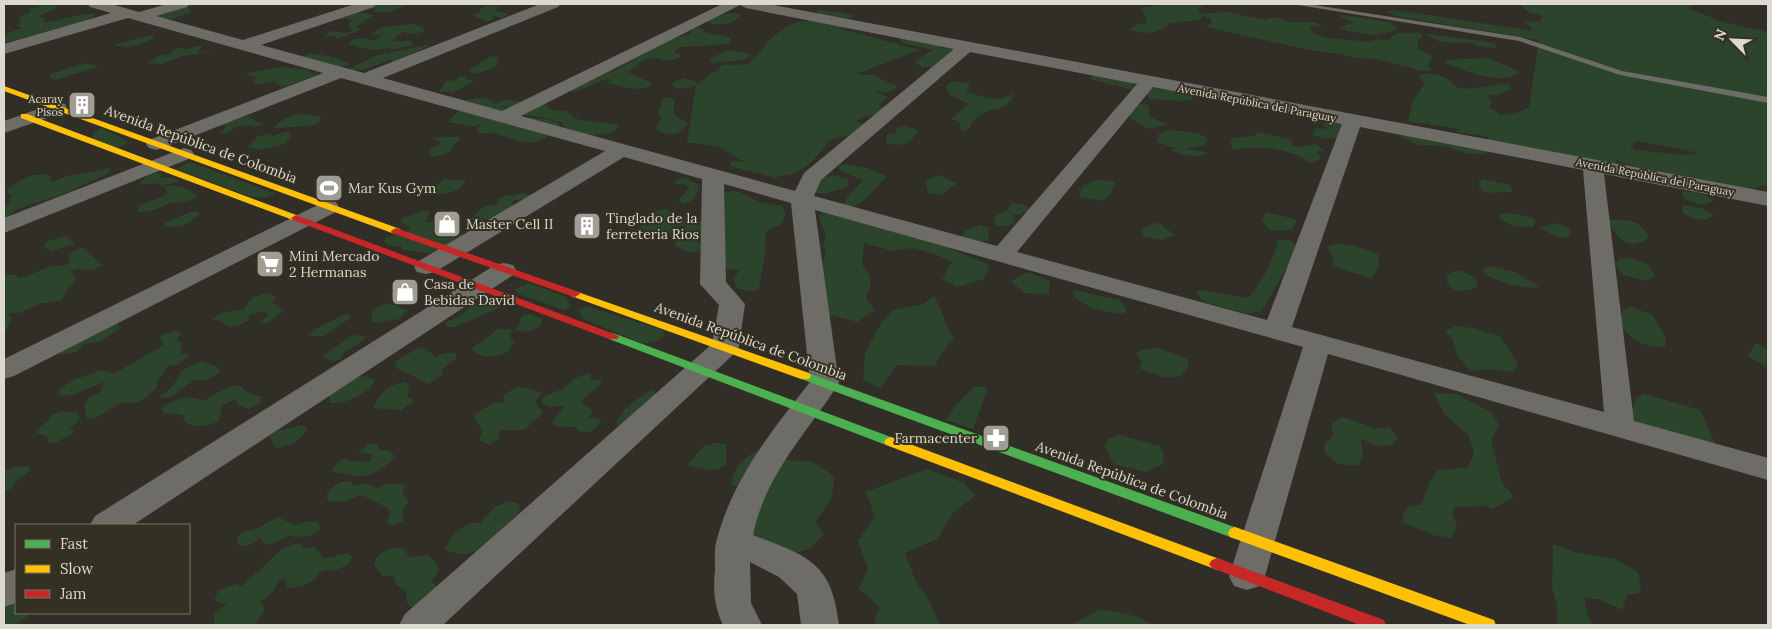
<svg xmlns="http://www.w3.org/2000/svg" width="1772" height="629" viewBox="0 0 1772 629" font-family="Lora,serif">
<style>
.green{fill:#2d442c;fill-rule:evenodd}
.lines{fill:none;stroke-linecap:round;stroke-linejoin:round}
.lane{fill:#6d6c66;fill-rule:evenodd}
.street{fill:#6d6c66;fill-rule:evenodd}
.fast{fill:#4caf50;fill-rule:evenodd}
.slow{fill:#ffc107;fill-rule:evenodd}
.jam{fill:#c62828;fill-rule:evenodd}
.labels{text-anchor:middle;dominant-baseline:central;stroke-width:4;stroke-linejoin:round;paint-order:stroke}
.far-poi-label{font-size:11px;fill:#dbd9d0;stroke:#343122;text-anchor:end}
.far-street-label{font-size:11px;fill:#dbd9d0;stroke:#343122}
.street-label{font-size:14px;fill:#dbd9d0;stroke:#343122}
.poi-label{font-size:14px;fill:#dbd9d0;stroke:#343122;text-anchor:start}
</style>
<rect width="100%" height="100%" fill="#302e26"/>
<path class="green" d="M50,4L58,8L38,16L46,19L44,23L84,14H97L85,21L4,43V34L23,28L16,26L21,23L17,18L32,11L29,9Z
M174,4H199L187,7L192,12L169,20L142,13Z
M374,4H411C396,6 395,16 374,11L376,9L368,8Z
M1165,4H1204L1198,10L1201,14L1227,12L1265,20L1274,17L1292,22H1314L1325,27L1310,26L1312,33L1326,38L1372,42L1377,39L1387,41L1397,33H1420L1423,36L1418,40V49L1433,56L1428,65L1431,71H1421L1378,59L1355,58L1335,53L1314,51L1206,27L1211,23V18L1202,16L1201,20L1169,23C1159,35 1143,34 1129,30L1137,24L1147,23L1142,8Z
M1523,4H1696L1688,8L1723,22L1768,32V186L1762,185L1751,191L1647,171L1616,160L1614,167L1490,143L1486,136L1456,132L1460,129L1408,121L1413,101L1425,83L1418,76C1425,72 1442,75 1448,79C1453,83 1454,87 1461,88C1474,90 1493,84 1508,84L1511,89L1498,95H1488L1491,102L1489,107L1501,115L1516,113L1529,107L1539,40L1395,16L1388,11H1402L1533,31L1525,22L1541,21L1542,15L1530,13L1521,5ZM1637,141L1699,153H1700L1682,155L1630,149Z
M488,5L500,7L495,10L507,14L508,16L502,18L490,15L495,19L487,22L472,15L481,12L479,10Z
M818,10L840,12L855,16L846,19L862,30L837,28L920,50L856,74C867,75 877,73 886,83L895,85L898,88L888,92H874L889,97L878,105L889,109C881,113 861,117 856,121L863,124C853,140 836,135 824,143L827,144C819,154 809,167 797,172C789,176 781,174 774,179C760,171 747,173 731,166L730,163L734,161L744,162L720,147L687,142L696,86L679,89L673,87L672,83L684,78L695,81L697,85L723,65L752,64L749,63C769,42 784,18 815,21V14Z
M356,12L375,15L356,26L361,30L336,39V36H323L333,31L349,33L352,31L350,28L353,27L349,26L348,24L352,21L346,18L334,20Z
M732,13L742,15C734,23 716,29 707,21L716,16Z
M1341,15L1390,22L1398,30L1374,35L1347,31L1340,27L1354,22L1340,17Z
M415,24L423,28L424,32L412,34L403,32L391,41H412V45L392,50L389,48C373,52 362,48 348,44C356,35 365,39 374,41L383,35H371L372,33L384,27Z
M697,27L704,29L705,32L731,38L729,44L680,47L674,52L682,56C673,62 665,62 654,57L641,62L628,72L651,83L652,86C639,91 620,88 608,82L612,79C599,78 585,91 571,92V90L623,66L671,39L690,34L692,29Z
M1425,34L1495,43L1497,48L1477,46L1470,42L1465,43L1440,42Z
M151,35L155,38C142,43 128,50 114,45Z
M908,35L942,44L938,48L958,46L932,67H922L914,62L933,50L902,43L900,40Z
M426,45L429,46L393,62L392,60C376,63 366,73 348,69L375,56Z
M197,46H202V48L197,51L199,52L220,50L182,56L163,64L147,63L154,60L157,56L170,54L177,48L188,49Z
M731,50L752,54L744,60L712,63L710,58Z
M309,53L334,57L349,63V65L337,68L301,59Z
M492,56L499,58L497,60L499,62L495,65L500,66L475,74L467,71Z
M1486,58C1499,61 1508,67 1520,72C1499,87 1469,71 1447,64L1444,60Z
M86,63L99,66L56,80L49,78L51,74Z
M278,67C289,67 297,69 308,70V72L319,73C313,76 287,87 281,87L274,81L258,84L252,83L258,77L243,74Z
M1095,74L1135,83L1134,90L1090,79Z
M460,76H467L466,79L475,81L452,93L438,91L444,86V82L456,80Z
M952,81L970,84L966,92C988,98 994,103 1015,93C1004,120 983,99 968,130L963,131L960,128V122L951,119L969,104L950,95L946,86Z
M1155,87L1184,92L1195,99L1183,101L1150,99L1147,94L1149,90Z
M667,97L674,98V115L688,123C681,137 666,137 655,128L661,120L658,113L662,103L661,100Z
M487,98L496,104C503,98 512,100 521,102L510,108L500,106L508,111L490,120C511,117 541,115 560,124C538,152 522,143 495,133C489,131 483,135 476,132L480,124L473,127L448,122L468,99Z
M1137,104L1149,105L1150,117L1168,124L1149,129L1131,119L1129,109Z
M547,105L551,110L567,111L574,118L581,120L618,125L617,129C599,139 580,136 563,126V123L542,117L523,115L535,106Z
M297,114L320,116L321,119L316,124L308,126L273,128L285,118Z
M247,116L255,120V122L264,123C257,130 249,124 240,126C231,128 228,135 217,134L226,128L225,125L221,124L236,118Z
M1330,119L1346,123L1345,137L1328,139L1314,136L1312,134L1315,128L1328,129L1323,124Z
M905,126L919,130C910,143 903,148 886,143L887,135L896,133V128Z
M101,128L126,140L127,143L114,149L92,138L94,132Z
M1169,130L1197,133L1208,138L1205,145L1185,149L1207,152V154C1195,157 1180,156 1170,149H1177L1157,142L1159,133Z
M1397,131L1489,149L1486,154H1467L1446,146L1419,145L1396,134Z
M285,132L292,133L288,136L291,138L282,145L257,150L248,147L258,136L272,133L270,137Z
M1259,132L1292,140L1291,145L1299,147L1316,144L1324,150L1317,152L1322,158L1311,164C1289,147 1260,145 1233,150L1230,141L1233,138L1253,136Z
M457,136L462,138L452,147L451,152L433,157L428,153L430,149L441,144L440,142L432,139C441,135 448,139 457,136Z
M190,162L276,194L265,198L252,197L176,169Z
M848,164L867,168L887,176L868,197L851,209L843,207L848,195L863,181L839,169L838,165Z
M112,168L105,175L66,193L17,209L4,220V207L12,202L9,201L12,195L7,193L8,189C19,180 37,170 51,176L50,179L52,182L67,176Z
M157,173L161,174L160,178H173L179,181L163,186L157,183L141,185L140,182L147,176Z
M833,175L848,179V186L825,194L811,193L816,179Z
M939,175L957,183L941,195L928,193L925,181Z
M682,177L696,183L700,187L693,200L685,204L678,201L689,188L688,185L674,184Z
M444,179L466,181C461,192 437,198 426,192Z
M1098,179L1115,182L1111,193L1104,201L1079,197L1082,187Z
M1484,179L1511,185L1512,192L1485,193L1479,186V181Z
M171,185L186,188L198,196C189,203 179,201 168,204C157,208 150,213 138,212V206L166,195L167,189L165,187Z
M732,191L739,192L762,203L782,206L786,215L780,225L765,232C767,254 762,267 759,289L751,292L736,288L734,277L740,270L728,269L723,272L719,194Z
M1682,191L1700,193L1714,200C1703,208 1694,203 1683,198Z
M521,193L530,195L524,199L512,201L514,207C499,215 489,222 471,219L483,207L498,204L497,200L506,195L514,196Z
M1012,203L1024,205L1030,210L1018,215L1007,213L1014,216L1015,222L1008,226H997L994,221L995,216L1007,210Z
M1682,205L1701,208L1714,215L1707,220L1695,219L1683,213Z
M664,209L671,211L668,219L681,215L702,221L701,236L696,241L706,247C696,255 685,253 675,245L676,234L687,227C676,222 672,233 663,237L637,232L643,222L651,219L649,213Z
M424,211L430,212L425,222L439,223L442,238L461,233L464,236L429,253L403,250L401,246H389L384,242L385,238L411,229L401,222L402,218Z
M825,211L945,245C959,254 974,257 989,265L984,279L957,287L942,279L952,262L934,254L913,248L892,251L864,243L862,264L869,275L871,285L866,298L875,310L857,322L826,314L822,264L826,252L823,244C830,232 820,227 819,215Z
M190,212H201C192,223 176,232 163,224Z
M1267,212L1297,220L1293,228L1282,231L1269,230L1262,219Z
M1513,213L1535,219L1534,226C1520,228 1510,227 1499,217L1500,214Z
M1608,220C1628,220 1639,218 1649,238C1628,252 1617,238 1608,220Z
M1158,222L1175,235L1162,240L1143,236L1142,228Z
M1557,223L1569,228L1571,232L1568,238L1555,236L1540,228Z
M980,225L989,228L988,241L974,242L961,240L964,231Z
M66,236L75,244L52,251L45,248L43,245L48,241Z
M1278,240H1291L1299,250C1283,269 1275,292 1261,311L1247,314L1202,301L1196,292L1200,290L1248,298C1262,282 1273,261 1278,240Z
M1336,244L1352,245L1378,254L1379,265L1372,279L1334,266L1332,254L1327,247Z
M83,247L102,265C95,270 86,273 78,268L71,271L77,277L61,300L40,304L19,313H8L11,318L7,329L4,332V275H15L21,278L52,266L67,265L70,260L67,254Z
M1621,258H1630L1648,264L1655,276L1646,281L1623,275L1615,264Z
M1489,266L1515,272L1540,287C1519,289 1503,283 1484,274L1483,269Z
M1454,271H1461L1475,278L1478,286L1470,290L1454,291L1447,282V275Z
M1028,272L1050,281L1049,294L1024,293L1011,281Z
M529,283L567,297L570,307L564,310L516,293V288Z
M1074,290L1120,300L1126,308V314C1105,313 1089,309 1073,296Z
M266,293L277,297L270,304H275L284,311L267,323H260L269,315L263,311L249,316V320L238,326L229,327L220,321L211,320L221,313L244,309L253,297Z
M934,296C942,310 945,325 954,338L940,355L935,366L897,365L880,389L863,379L865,352L884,319L893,310L924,304Z
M487,299L502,302L501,307L455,327H448L445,324C451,318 458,318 462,314C471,307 476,301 487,299Z
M387,303L408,310L399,319L374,323L371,320L373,309Z
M586,306L663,330L665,336L657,341L644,344L583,319L578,311Z
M1632,307L1652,315L1666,337L1665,347C1643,347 1632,341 1619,323L1623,310Z
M346,314L351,315L350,318L324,336H309L314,330Z
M530,314L542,319L540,326L528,332L514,330L509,335L514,342C509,359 482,361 471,349L498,329L514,330L520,323L521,316Z
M110,324H118L120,328L101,341L85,344L76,352L60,355V350Z
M1455,326L1473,328L1500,336L1518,364L1514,372L1489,369L1471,371L1457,355L1453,340L1445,331Z
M177,330L181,334L176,340L183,343L180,354L185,353L190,356L177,365L168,366L156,383L158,386C149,395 137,408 123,402C110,407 104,417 88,419L85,415L86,410L84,406L88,399L100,392L104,382L72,395L60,396L58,392L70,381L102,370L115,373L164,345L160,339L162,335Z
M353,335L366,336L363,341L343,353L340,359L332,362L322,356Z
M1756,343L1768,350V368L1748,356Z
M425,348L436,357L444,353H455L457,358L442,369V375L429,384L396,368L395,362L416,349Z
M1158,348L1188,359V368L1178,377H1163L1139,368L1143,362L1136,354L1142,350Z
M200,361L218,367L221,372L209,379L193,381L171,397L158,398L173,386L181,371Z
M589,374L592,377L588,380H602L600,385L580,402L590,408L593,412L589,418H597L602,421L591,432H581L575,427H558L552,422L565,406L548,407L542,403V399C549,392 553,394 560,390C572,383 574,375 589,374Z
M364,376L375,380C371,394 342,405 329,403L331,392L355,378Z
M406,382L409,386L408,397L415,401L400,411C392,407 383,410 374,408C379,393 390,383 406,382Z
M230,386H241L247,392L261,397V402L248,409L238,405L235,399L222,406L219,421C208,426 195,430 184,421L183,415L163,413L162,408C174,399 189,393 203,401Z
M975,386L988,388L973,429L946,420L956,405Z
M517,387L531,389L542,393L535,402L543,413L524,430H499V438L489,445L479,440L482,431L474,415L490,405L504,402L503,395Z
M653,390L657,395L623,427L616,425C619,411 639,396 653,390Z
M1434,393L1456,394L1491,412L1499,425L1491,440L1502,483L1514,497L1493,509L1482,505C1472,509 1464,504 1454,508L1452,514L1457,526L1452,538L1433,535L1403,522V514L1409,507L1422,504L1429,483L1438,470L1467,468L1474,454L1469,435L1445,415Z
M1645,394L1700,410L1716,445L1641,429L1631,414L1636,398Z
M61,412H76L79,416V420L70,428L75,432L55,443L48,442L47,436L34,432L48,421L50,416Z
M1342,417L1377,429L1389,427L1398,438L1392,445L1378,446L1361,439L1363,457L1358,466L1338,464L1325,453V443L1333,436L1332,424Z
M304,425L307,429C301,441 288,447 275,448L270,437L276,431Z
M1119,435L1160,446L1164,455L1163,464L1145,472L1114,464L1104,446L1108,439Z
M715,443L726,444V464C715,474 700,469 687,465L704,446Z
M367,444H378L379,450H388L396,457C380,471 368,480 346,474C340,472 336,474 331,470L340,460L347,458L351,461L370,462L373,454L358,453Z
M755,452L776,459L813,462L835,477L831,500L815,522L824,534L810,548L793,554L739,528L757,490L731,485C734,468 741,460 755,452Z
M21,466H28L31,470L15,483L12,488L4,492V471Z
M927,469L964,483L975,496L953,513L937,539L905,553L915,580L931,604L940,625H880L874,622L880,607L859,589L868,569L858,541L875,516L866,492Z
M346,481L352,482L353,486L365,483L377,488L385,484L407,485L402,493L409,502L403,509V521L393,525L387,522L390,512L388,508L362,495L340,502L330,501L326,497C330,487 336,483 346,481Z
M510,501L519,504L520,511L509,522L510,528C490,543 470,564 445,549C449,536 466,521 480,523L496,506Z
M278,517L294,525L309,521L317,522L321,529L311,536L296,538L291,535L269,545L262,542L261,537C253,543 247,550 237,544L238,537L244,532L258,528Z
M298,543L304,548L315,547L324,559L348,553L352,557L349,564L334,571L329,569L320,572C314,584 300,587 287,588L286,580L281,579L273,591L261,602L265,609L255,625H214V614L228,603L223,604L214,600L219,590L236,584L241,587L282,549Z
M1553,544L1578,553L1615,559L1638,572L1641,587L1639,593L1627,595L1622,610L1601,600L1584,597L1588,616L1593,625H1557V605L1552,588Z
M400,547L406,550L408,557L428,555L436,563L439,570L432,581L438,588L417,609L410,607L406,600L407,593L395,583L393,576H382L374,565C377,552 387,549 400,547Z
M16,602V613H32L14,625H4V608Z
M1100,609L1140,617L1152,625H1071Z"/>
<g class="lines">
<path class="lane" d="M1292,4H1308L1520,37L1622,71L1768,97V103L1620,75L1519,41Z"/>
<path class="street" d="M88,4H111L139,12L167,4H189L187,7L156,16L243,40L355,4H376L374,7L261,45L364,73L540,4H560L558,7L383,78L502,111L722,4H768L1768,192V206L1604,174L1634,421L1768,458V480L1328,354L1265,576L1260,586L1247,590L1234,586L1229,576L1303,347L815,210L839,383C807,433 765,475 753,535C808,556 832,562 839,625H801L797,594L779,577L750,562L751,603L762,625H723C714,606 713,590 715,569C715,560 714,547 717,539C733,479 772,430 810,382L791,203L724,184L726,282L745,304L739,347L735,353L443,625H399L405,614L712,344L719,305L700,284L702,179L624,157L435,272L426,274L417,272L414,267L417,262L605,151L341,78L163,148L156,150L149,148L146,144L149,140L323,73L128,18L4,54V44L111,13L90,7ZM740,5L746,8L954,49L804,173L795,191L521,116ZM970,52L1137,84L997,246L814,196L821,180ZM1153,87L1342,124L1267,320L1017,252ZM1360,127L1583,170L1604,412L1292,327Z
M58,102L65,104L67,108L65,112L4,133V121Z
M184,148L191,150L194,154L191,158L4,233V218Z
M328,200L336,202L339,207L336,212L14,376L4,379V359Z
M504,263L513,265L516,270L513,275L133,525H90L95,516L495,265Z
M16,569V603L4,607V573Z"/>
<path class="fast" d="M613,333L896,439L898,442L896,445H886L609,339L607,337L609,335Z
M805,372L1240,529L1242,533L1240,537L1235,539L1230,537L801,379L799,376L801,373Z"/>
<path class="slow" d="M4,86L400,229L401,231L396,234L392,233L4,91Z
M21,114H27L299,216L301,218L299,220H293L21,118Z
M575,291L809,373L811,376L809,379H801L571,296L570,294L571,292Z
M891,437L1222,560L1225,564L1222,568L1217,570L1212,568L886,445L884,442L886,439Z
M1235,527L1494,620L1496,625H1470L1230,537L1228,533L1230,529Z"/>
<path class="jam" d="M296,215L617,335L619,337L617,339H609L293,220L291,218Z
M396,228L579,292L580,294L575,297L571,296L392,233L391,231Z
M1217,558L1384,620L1386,625H1360L1212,568L1209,564L1212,560Z"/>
</g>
<defs>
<symbol id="building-square" viewBox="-11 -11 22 22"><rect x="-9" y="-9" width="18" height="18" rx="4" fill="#9f9d94" stroke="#343122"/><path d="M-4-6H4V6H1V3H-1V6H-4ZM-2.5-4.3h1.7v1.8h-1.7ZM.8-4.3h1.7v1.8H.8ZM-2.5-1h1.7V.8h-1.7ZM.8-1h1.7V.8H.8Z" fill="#fff"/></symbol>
<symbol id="stadium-square" viewBox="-11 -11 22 22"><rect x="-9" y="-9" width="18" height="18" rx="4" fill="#9f9d94" stroke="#343122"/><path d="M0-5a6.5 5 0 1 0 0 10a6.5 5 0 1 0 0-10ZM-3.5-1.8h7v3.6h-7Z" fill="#fff"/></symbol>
<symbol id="shop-square" viewBox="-11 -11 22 22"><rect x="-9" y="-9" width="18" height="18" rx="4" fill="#9f9d94" stroke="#343122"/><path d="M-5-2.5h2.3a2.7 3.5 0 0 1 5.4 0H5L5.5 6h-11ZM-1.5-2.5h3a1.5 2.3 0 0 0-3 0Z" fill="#fff"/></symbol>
<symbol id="supermarket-square" viewBox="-11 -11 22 22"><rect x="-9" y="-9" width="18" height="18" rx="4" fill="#9f9d94" stroke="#343122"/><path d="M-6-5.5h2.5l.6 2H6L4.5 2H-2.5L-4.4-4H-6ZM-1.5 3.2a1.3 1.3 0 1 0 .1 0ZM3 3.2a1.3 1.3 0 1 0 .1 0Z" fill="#fff"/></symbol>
<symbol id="pharmacy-square" viewBox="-11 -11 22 22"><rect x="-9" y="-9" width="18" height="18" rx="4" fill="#9f9d94" stroke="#343122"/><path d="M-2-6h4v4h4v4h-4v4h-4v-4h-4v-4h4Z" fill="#fff"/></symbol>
</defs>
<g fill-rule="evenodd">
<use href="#building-square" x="66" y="89" width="32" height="32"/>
<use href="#stadium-square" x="313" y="172" width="32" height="32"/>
<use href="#shop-square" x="431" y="208" width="32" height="32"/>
<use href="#building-square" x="571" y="210" width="32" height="32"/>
<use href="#supermarket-square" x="254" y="248" width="32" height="32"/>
<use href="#shop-square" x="389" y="276" width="32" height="32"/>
<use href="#pharmacy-square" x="980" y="422" width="32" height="32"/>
</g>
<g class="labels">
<g class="far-poi-label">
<text x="63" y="99">Acaray<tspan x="63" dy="13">Pisos</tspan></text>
</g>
<g class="far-street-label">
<text transform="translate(1257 103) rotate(11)">Avenida República del Paraguay</text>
<text transform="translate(1655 177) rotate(11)">Avenida República del Paraguay</text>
</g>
<g class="street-label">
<text transform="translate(201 144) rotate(20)">Avenida República de Colombia</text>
<text transform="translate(751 341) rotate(20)">Avenida República de Colombia</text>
<text transform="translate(1132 480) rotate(20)">Avenida República de Colombia</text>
</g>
<g class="poi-label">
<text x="348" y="188">Mar Kus Gym</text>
<text x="606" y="218">Tinglado de la<tspan x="606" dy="16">ferreteria Rios</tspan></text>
<text x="466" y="224">Master Cell II</text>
<text x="289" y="256">Mini Mercado<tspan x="289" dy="16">2 Hermanas</tspan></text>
<text x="424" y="284">Casa de<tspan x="424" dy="16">Bebidas David</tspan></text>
<text x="977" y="438" text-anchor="end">Farmacenter</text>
</g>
</g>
<rect width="1772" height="629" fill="none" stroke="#dbd9d0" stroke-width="10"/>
<rect x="15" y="524" width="175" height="90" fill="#343122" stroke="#777468"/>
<rect x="25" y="540" width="25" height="8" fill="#4caf50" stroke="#777468"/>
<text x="60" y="549" font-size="15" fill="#dbd9d0">Fast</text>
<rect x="25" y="565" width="25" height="8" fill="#ffc107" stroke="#777468"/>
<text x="60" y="574" font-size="15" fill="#dbd9d0">Slow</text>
<rect x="25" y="590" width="25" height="8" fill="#c62828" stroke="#777468"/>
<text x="60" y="599" font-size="15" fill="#dbd9d0">Jam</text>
<g transform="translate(1732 40) rotate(294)" stroke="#343122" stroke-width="4" paint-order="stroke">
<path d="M0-4L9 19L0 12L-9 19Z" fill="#dbd9d0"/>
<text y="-8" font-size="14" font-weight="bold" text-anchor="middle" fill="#dbd9d0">N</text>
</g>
</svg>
